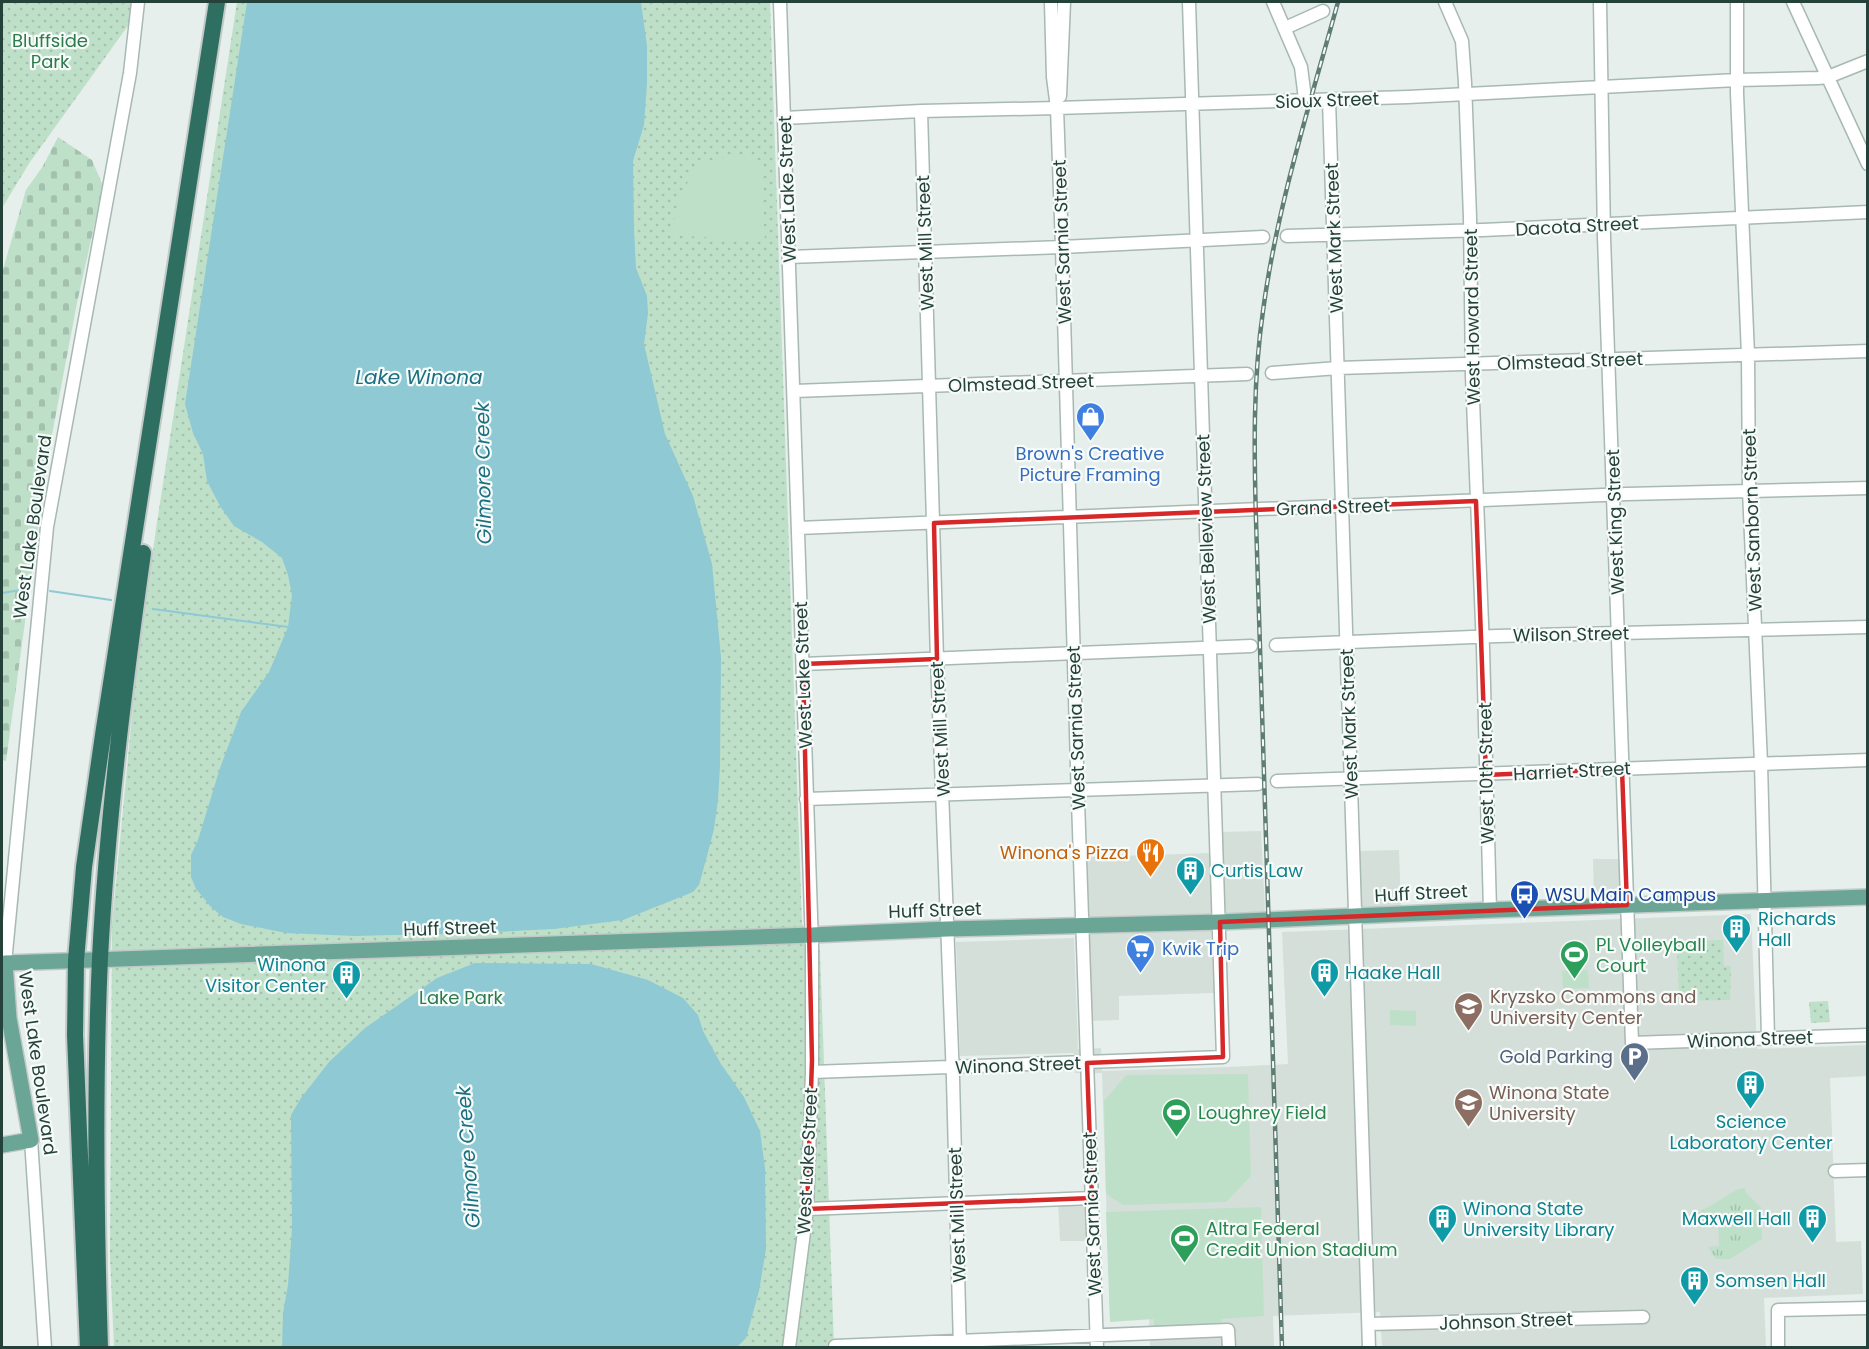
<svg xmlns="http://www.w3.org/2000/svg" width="1869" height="1349" viewBox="0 0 1869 1349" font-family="Poppins,sans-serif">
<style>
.built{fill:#d4dfda}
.grass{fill:url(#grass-tufts)}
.cemetery{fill:url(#cemetery-stones)}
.park{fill:url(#park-dots)}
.pitch{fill:#bfe0c8}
.water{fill:#8ec9d4}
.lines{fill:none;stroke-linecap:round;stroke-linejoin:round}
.stream{stroke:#8ec9d4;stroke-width:2}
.minor-casing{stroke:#a8b8b2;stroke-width:15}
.major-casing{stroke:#c2cac8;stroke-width:18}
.highway-casing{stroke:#c2cac8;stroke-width:20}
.minor{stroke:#fff;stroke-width:12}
.major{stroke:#6aa596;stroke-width:15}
.highway{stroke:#2f6f62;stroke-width:16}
.rail-casing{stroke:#5f7d75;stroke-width:4.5}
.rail{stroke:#f7fbf9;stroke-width:2;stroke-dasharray:7;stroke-linecap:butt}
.marked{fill:none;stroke:#d62828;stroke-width:4.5;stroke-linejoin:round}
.labels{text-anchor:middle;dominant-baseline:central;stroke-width:4.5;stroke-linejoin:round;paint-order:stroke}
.park-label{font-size:18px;fill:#2d7a4b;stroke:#f7fbf9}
.street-label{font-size:18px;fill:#24423a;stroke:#f7fbf9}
.shop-label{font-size:18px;fill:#366cbe;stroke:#f7fbf9}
.food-label{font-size:18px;fill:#c56008;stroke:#f7fbf9;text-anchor:end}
.culture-label{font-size:18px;fill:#0d838f;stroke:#f7fbf9;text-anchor:start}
.transit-label{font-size:18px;fill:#164399;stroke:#f7fbf9;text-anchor:start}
.leisure-label{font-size:18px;fill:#27864d;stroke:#f7fbf9;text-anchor:start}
.education-label{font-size:18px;fill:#785e54;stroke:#f7fbf9;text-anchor:start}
.service-label{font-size:18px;fill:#4e5e75;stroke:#f7fbf9;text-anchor:end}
.water-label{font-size:20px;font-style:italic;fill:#1c6f80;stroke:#f7fbf9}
</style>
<defs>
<pattern id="grass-tufts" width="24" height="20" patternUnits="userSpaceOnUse" patternTransform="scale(1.5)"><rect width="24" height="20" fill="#bfe0c8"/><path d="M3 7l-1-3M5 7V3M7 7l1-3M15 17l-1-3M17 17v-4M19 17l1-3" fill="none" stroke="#a4c1ad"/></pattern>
<pattern id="cemetery-stones" width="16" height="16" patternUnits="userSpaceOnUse" patternTransform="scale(1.5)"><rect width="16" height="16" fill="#bfe0c8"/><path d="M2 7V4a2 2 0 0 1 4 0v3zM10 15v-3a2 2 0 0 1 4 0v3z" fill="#a4c1ad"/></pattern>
<pattern id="park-dots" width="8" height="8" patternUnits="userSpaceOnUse" patternTransform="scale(1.5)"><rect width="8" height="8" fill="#bfe0c8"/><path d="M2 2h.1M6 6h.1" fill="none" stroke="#a4c1ad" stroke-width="1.8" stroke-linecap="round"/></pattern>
</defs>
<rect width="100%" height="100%" fill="#e6efeb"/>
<path class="built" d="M1261,831L1265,912L1223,914L1220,832Z
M1399,850L1401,906L1362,908L1360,851Z
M1212,853L1214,915L1089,919L1087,857Z
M1593,859H1621L1622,900H1594Z
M1751,914L1757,1049L1867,1045V1076L1830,1078L1836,1242L1861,1241L1863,1294L1764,1298L1766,1347H1382L1380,1312L1273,1316L1274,1347H1150L1149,1318L1110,1319L1102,1073H1075L1074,1053L960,1056L956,942L1074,938L1078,1049L1101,1048L1102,1071L1228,1067L1288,1064L1282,932Z
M1211,929L1214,993L1119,996V1020L1089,1021L1086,933Z
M1085,1201L1086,1241H1060L1058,1202Z"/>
<path class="grass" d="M1745,1188L1746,1193L1761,1207L1762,1239L1730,1259H1716L1708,1247L1719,1246L1718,1218H1708V1222H1689L1688,1218L1698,1217V1213L1738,1189Z"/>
<path class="cemetery" d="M58,137L92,160L103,186L77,303L47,461L6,761L2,760V273L26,190L43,166Z"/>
<path class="park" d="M2,2H145L30,162L2,208Z
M237,2H770L802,924L820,951L834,1347L114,1348L110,1257L112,924L135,684L156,529Z
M1723,940L1724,966H1731L1730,1000L1679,1001L1677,945H1681V941Z
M1828,1001L1830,1022L1811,1023L1809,1002Z"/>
<path class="pitch" d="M743,154L760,161L765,241L670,235L681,193L700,163Z
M1588,970L1589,988L1563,989L1562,971Z
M1390,1010L1416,1011V1026L1390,1025Z
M1248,1074L1251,1176L1226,1202L1123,1205L1106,1194L1104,1101L1126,1075Z
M1261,1207L1264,1316L1221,1319V1327L1154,1328V1319L1110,1322L1106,1212Z"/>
<path class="water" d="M247,2H641L647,46V83L644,125L633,161L634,230L636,268L647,296L648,313L644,344L665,434L693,496L712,564L721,657L720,766L718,800L714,829L707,856L699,885L693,892L623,920L554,929L476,933L354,936L286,933L241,924L223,917L211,907L196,889L191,877V855L198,840L220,768L241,712L269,672L288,627L292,595L288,575L282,558L262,542L234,526L220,506L207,481L203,454L193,433L185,404Z
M475,963L591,964L648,980L683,998L698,1015L703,1031L721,1064L744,1097L760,1131L765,1168L766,1249L759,1291L746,1338L737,1347H282L283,1313L288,1285L292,1228L291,1115L301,1098L329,1062L365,1028L437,978Z"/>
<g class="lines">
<path class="stream" d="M50,591L111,600
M2,593L27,589
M153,609L288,627"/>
<defs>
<path id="minor" d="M780,2L812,945V1072L807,1209L789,1348
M1051,2L1053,77L1057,108L1062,247L1078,801L1097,1348
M1273,2L1301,67L1305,99
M1445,2L1462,41L1465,83L1470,217L1472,376L1483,648L1490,910
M1600,2L1604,237L1632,1043L1868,1035
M1737,2V93L1748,355L1749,490L1761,763L1768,1038
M1793,2L1868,164
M1285,28L1323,11
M1060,96L1064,2
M1329,100L1369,1348
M921,111L937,659L953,1079L960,1348
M784,118L921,111L1057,108L1408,97L1737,80L1818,78L1828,77L1868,61
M1287,236L1483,230L1868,212
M789,257L1062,247L1263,237
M1272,373L1338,368L1868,351
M795,391L1247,374
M798,528L1627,494L1868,488
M1276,645L1497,636L1868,627
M803,664L1251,646
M1277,781L1868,760
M806,799L1258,784
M5,963L47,527L130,73L138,2
M812,1072L1223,1057L1189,2
M31,1140L45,1348
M1835,1171L1868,1170
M807,1209L1092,1198
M1369,1324L1643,1317
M835,1346L1228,1330L1229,1348
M1778,1348V1310L1868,1308"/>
<path id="major" d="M2,1145L31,1140L9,1018L5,963L812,935L947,929L1220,922L1490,910L1868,897"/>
<path id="highway" d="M88,1348L75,1035L76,960L84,867L103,735L217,2
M100,1348C96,1218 94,1088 100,958C107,822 124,688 143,553"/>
</defs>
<use href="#minor" class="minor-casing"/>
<use href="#major" class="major-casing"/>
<use href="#highway" class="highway-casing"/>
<use href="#minor" class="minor"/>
<use href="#major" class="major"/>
<use href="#highway" class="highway"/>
<defs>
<path id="rail" d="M1282,1348L1256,520C1254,450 1253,380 1263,311C1277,206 1310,104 1338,2"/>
</defs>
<use href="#rail" class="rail-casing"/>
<use href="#rail" class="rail"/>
</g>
<path class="marked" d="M1476,501L1486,775L1622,769L1627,905L1220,922L1223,1057L1087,1063L1092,1198L807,1209L812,1060L803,664L937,659L934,523Z"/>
<defs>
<symbol id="shop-pin" viewBox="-11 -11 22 30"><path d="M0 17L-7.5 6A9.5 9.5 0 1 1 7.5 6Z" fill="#3f7fe0" stroke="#f7fbf9"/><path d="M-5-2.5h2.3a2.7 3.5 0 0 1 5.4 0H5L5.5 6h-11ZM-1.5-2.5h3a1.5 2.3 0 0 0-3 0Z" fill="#fff"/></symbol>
<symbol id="restaurant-pin" viewBox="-11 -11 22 30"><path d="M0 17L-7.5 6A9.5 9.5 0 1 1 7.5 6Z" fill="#e8710a" stroke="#f7fbf9"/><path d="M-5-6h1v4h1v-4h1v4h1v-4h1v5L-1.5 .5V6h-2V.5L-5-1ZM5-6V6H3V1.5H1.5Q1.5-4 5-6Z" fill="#fff"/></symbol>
<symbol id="building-pin" viewBox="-11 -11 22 30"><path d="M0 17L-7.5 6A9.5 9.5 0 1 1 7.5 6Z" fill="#0f9aa8" stroke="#f7fbf9"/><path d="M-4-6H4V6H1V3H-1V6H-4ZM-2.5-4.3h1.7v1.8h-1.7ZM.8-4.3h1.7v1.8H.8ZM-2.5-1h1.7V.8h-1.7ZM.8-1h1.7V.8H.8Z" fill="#fff"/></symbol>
<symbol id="bus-pin" viewBox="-11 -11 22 30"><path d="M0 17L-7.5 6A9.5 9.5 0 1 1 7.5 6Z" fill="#1a4fb4" stroke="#f7fbf9"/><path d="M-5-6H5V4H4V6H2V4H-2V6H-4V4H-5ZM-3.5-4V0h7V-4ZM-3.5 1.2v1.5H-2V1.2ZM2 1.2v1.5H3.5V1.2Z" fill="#fff"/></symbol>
<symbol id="supermarket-pin" viewBox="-11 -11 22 30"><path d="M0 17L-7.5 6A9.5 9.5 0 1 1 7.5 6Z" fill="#3f7fe0" stroke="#f7fbf9"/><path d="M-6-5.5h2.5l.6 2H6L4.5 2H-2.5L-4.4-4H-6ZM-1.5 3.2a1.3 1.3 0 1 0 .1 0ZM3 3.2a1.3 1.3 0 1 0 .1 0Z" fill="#fff"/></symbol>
<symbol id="stadium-pin" viewBox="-11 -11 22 30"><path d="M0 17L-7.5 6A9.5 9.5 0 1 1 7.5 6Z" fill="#2e9e5b" stroke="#f7fbf9"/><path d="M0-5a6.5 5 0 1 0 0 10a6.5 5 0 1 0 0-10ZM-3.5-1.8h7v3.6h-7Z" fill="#fff"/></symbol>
<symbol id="university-pin" viewBox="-11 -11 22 30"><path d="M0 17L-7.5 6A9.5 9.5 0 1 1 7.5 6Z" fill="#8d6e63" stroke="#f7fbf9"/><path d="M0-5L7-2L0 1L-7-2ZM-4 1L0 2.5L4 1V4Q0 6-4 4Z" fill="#fff"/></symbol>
<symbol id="parking-pin" viewBox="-11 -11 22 30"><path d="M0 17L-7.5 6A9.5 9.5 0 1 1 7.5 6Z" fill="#5c6f8a" stroke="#f7fbf9"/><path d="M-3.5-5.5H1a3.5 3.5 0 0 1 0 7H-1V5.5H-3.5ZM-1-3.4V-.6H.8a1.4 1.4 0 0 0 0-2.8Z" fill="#fff"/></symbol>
</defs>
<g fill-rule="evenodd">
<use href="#shop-pin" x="1074" y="400" width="33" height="45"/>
<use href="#restaurant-pin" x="1134" y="836" width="33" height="45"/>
<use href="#building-pin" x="1174" y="854" width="33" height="45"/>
<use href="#bus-pin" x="1508" y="878" width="33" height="45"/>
<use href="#building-pin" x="1720" y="912" width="33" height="45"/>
<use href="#supermarket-pin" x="1124" y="932" width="33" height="45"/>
<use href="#stadium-pin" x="1558" y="938" width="33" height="45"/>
<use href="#building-pin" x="1308" y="956" width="33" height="45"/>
<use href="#building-pin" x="330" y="958" width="33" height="45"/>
<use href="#university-pin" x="1452" y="990" width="33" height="45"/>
<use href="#parking-pin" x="1618" y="1040" width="33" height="45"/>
<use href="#building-pin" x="1734" y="1068" width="33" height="45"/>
<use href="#university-pin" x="1452" y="1086" width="33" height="45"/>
<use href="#stadium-pin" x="1160" y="1096" width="33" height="45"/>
<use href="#building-pin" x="1426" y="1202" width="33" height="45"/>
<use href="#building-pin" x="1796" y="1202" width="33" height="45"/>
<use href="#stadium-pin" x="1168" y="1222" width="33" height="45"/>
<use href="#building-pin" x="1678" y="1264" width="33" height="45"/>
</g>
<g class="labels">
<g class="park-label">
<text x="50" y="40">Bluffside<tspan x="50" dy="21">Park</tspan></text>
<text x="461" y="997">Lake Park</text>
</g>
<g class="street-label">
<text transform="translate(1327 100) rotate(-2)">Sioux Street</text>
<text transform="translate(787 189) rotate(-92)">West Lake Street</text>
<text transform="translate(1577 226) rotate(-3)">Dacota Street</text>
<text transform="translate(1334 238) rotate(-92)">West Mark Street</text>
<text transform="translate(1062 242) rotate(-92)">West Sarnia Street</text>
<text transform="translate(925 243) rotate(-92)">West Mill Street</text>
<text transform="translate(1472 317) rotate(-91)">West Howard Street</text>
<text transform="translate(1570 361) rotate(-2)">Olmstead Street</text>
<text transform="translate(1021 383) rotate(-2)">Olmstead Street</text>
<text transform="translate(1333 507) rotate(-2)">Grand Street</text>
<text transform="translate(1752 520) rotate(-92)">West Sanborn Street</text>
<text transform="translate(1615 522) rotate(-92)">West King Street</text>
<text transform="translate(32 527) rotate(-82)">West Lake Boulevard</text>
<text transform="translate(1206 529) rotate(-92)">West Belleview Street</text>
<text transform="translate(1571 634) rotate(-1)">Wilson Street</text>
<text transform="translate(803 675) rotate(-92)">West Lake Street</text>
<text transform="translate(1349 724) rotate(-92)">West Mark Street</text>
<text transform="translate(1076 728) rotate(-92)">West Sarnia Street</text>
<text transform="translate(940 729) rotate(-93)">West Mill Street</text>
<text transform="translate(1572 771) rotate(-3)">Harriet Street</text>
<text transform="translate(1486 773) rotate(-91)">West 10th Street</text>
<text transform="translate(1421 893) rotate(-3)">Huff Street</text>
<text transform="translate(935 910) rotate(-2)">Huff Street</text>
<text transform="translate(450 928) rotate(-2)">Huff Street</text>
<text transform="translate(1750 1039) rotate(-2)">Winona Street</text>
<text transform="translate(38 1063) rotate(82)">West Lake Boulevard</text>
<text transform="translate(1018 1065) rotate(-2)">Winona Street</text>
<text transform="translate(807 1161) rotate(-87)">West Lake Street</text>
<text transform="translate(1092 1214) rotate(-92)">West Sarnia Street</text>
<text transform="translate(957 1215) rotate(-92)">West Mill Street</text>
<text transform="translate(1506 1321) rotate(-2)">Johnson Street</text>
</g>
<g class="shop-label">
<text x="1090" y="453">Brown's Creative<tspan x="1090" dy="21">Picture Framing</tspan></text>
<text x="1162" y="948" text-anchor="start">Kwik Trip</text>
</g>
<g class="food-label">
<text x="1129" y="852">Winona's Pizza</text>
</g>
<g class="culture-label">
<text x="1211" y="870">Curtis Law</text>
<text x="1758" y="918">Richards<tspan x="1758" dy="21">Hall</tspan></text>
<text x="326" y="964" text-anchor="end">Winona<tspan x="326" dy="21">Visitor Center</tspan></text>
<text x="1345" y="972">Haake Hall</text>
<text x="1751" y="1121" text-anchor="middle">Science<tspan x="1751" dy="21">Laboratory Center</tspan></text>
<text x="1463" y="1208">Winona State<tspan x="1463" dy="21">University Library</tspan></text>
<text x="1791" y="1218" text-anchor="end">Maxwell Hall</text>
<text x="1715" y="1280">Somsen Hall</text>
</g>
<g class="transit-label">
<text x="1545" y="894">WSU Main Campus</text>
</g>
<g class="leisure-label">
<text x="1596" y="944">PL Volleyball<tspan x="1596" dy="21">Court</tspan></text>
<text x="1198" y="1112">Loughrey Field</text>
<text x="1206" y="1228">Altra Federal<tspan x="1206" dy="21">Credit Union Stadium</tspan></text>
</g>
<g class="education-label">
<text x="1490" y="996">Kryzsko Commons and<tspan x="1490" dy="21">University Center</tspan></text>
<text x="1489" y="1092">Winona State<tspan x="1489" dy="21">University</tspan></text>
</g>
<g class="service-label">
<text x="1613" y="1056">Gold Parking</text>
</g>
<g class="water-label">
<text x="419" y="377">Lake Winona</text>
<text transform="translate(483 473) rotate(-91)">Gilmore Creek</text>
<text transform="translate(468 1157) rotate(-94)">Gilmore Creek</text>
</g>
</g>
<rect width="1869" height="1349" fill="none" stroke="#24423a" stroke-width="6"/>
</svg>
